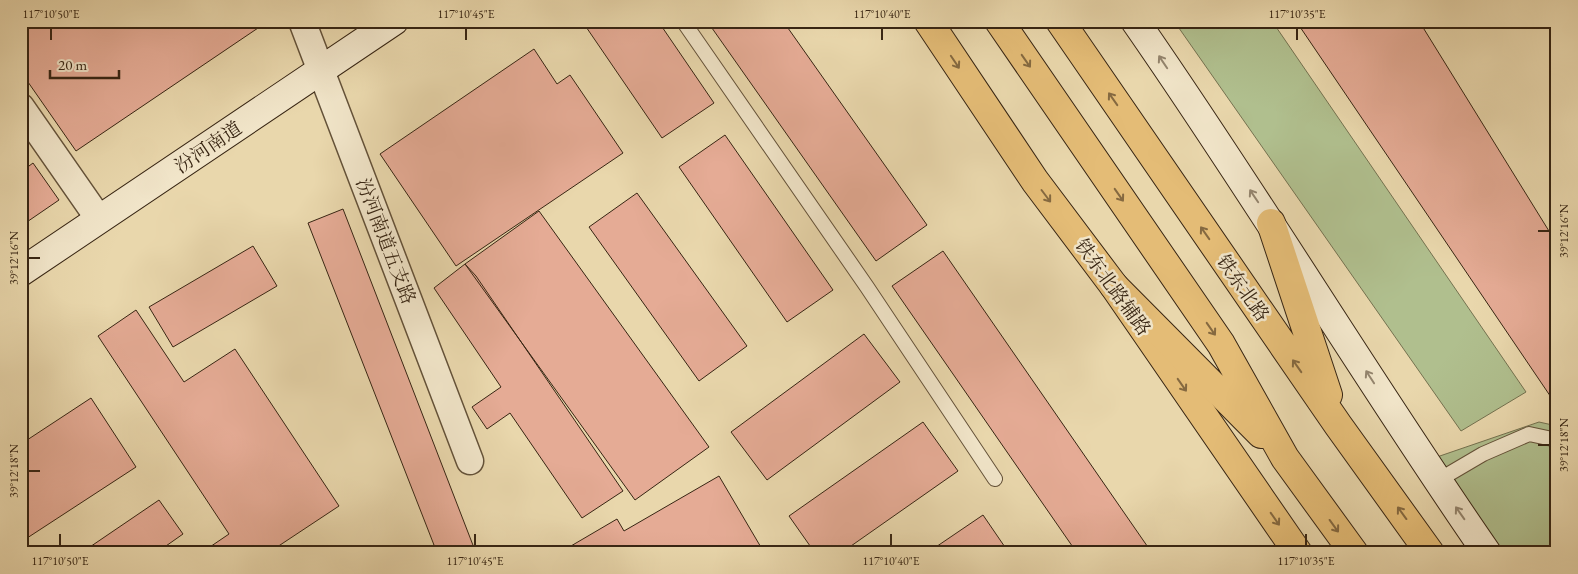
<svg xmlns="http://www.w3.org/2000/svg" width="1578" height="574" viewBox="0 0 1578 574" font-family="'EB Garamond','Noto Serif SC',serif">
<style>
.green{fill:#b0bf8e;stroke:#747250}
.building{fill:#e5ab95;stroke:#372513}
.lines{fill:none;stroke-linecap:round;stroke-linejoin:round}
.lane-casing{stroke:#645239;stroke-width:16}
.street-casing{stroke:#645239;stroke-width:29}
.secondary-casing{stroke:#372513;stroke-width:30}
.primary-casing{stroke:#372513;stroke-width:30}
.highway-casing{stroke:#372513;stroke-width:30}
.lane{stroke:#f1e5c9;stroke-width:14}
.street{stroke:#f1e5c9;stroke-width:26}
.secondary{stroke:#f1e5c9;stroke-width:28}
.primary{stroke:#e4bc76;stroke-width:28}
.highway{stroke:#e4bc76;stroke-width:28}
.oneway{stroke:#856940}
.oneway2{stroke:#94856e}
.ticks{fill:none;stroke:#372513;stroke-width:2}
.labels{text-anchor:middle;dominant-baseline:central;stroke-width:5;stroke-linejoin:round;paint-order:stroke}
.street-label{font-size:19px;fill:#372513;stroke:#f1e5c9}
.neatline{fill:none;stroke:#372513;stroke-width:2}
.ticks-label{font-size:12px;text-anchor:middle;fill:#372513}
</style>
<rect width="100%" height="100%" fill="#e9d7ac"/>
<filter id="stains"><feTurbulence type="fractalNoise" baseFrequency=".004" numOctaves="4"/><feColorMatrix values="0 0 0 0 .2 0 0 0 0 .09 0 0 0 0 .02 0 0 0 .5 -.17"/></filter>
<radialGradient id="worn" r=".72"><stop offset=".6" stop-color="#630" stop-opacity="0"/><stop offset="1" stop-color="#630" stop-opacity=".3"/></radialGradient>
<path class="green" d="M1174,21H1272L1526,392L1461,431Z
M1539,422L1557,426V553H1501L1434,458Z"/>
<path class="building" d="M21,21H257L261,26L76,151L21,72Z
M582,21H658L714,103L662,138Z
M707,21H783L927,225L876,261Z
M1296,21H1419L1557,244V406Z
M534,49L557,84L570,75L623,153L456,266L380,154Z
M725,135L833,290L787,322L679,167Z
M33,163L59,200L21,226V172Z
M637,193L747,346L699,381L589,227Z
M343,209L476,553H413L434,545L308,223Z
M539,211L709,447L635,500L465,264Z
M253,246L277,286L173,347L149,307Z
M943,251L1152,553H1077L892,286Z
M465,264L476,276L623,491L582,518L510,413L487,429L472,407L501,387L434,288Z
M136,310L184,382L235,349L339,506L268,553H201L229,534L98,336Z
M864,334L900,382L767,480L731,432Z
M91,398L136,467L21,542V444Z
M923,422L958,471L841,553H815L789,516Z
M719,476L762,549L756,553H559L617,519L624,531Z
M159,500L183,534L156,553H81Z
M983,515L1009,553H927Z"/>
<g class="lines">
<defs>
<path id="lane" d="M683,21L867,287L995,479
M1437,481L1483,454L1529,434L1557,440"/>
<path id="street" d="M302,21L470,461
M21,107L99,219"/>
<path id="secondary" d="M1135,21C1257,196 1366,378 1487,553
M21,272L394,21"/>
<path id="primary" d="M928,21L1035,181L1114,286L1298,553"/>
<path id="highway" d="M999,21L1221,344L1285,458L1354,553
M1060,21L1338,425L1430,553
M1271,223L1328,395
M1114,286L1261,434"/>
</defs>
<use href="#lane" class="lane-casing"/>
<use href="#street" class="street-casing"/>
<use href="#secondary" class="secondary-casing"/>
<use href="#primary" class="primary-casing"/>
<use href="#highway" class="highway-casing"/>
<use href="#lane" class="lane"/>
<use href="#street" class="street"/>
<use href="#secondary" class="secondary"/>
<use href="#primary" class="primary"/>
<use href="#highway" class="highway"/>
</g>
<defs><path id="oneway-shaft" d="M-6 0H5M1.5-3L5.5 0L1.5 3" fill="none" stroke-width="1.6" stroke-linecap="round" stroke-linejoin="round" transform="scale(1.25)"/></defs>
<g class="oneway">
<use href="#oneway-shaft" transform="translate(1026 61) rotate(55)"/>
<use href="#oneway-shaft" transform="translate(955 62) rotate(56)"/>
<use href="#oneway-shaft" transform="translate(1113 99) rotate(-125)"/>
<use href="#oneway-shaft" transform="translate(1119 195) rotate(55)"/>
<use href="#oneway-shaft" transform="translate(1046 196) rotate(53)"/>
<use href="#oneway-shaft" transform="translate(1205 233) rotate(-125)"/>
<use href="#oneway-shaft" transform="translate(1211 329) rotate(55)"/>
<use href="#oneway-shaft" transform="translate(1297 366) rotate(-125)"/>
<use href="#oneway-shaft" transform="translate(1182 385) rotate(55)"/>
<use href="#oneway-shaft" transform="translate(1402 513) rotate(-126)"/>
<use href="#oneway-shaft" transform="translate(1275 519) rotate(55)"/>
<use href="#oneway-shaft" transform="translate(1334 526) rotate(54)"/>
</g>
<g class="oneway2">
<use href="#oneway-shaft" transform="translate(1163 62) rotate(-124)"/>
<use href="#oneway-shaft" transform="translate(1254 196) rotate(-124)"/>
<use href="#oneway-shaft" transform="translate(1370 377) rotate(-123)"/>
<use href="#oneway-shaft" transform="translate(1460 513) rotate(-125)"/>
</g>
<path class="ticks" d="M51,28V40M466,28V40M882,28V40M1297,28V40M1538,231H1550M28,258H40M1538,445H1550M28,471H40M60,534V546M475,534V546M891,534V546M1306,534V546"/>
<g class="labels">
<g class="street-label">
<text transform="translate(208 147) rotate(-34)">汾河南道</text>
<text transform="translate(386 241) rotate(69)">汾河南道五支路</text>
<text transform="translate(1113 287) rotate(54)">铁东北路辅路</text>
<text transform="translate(1243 288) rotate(55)">铁东北路</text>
</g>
</g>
<rect width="1578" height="574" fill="none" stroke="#e9d7ac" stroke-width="55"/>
<path d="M50 70v8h69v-8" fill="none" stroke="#372513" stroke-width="2.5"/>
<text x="58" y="70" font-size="15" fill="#372513" stroke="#f1e5c9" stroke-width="4" paint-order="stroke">20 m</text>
<rect x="28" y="28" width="1522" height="518" class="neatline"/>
<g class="ticks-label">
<text x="51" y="18">117°10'50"E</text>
<text x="466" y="18">117°10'45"E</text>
<text x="882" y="18">117°10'40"E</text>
<text x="1297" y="18">117°10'35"E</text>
<text transform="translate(1564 231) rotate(-90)" y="4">39°12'16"N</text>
<text transform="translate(14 258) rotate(-90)" y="4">39°12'16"N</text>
<text transform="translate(1564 445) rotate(-90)" y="4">39°12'18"N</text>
<text transform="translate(14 471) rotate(-90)" y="4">39°12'18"N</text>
<text x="60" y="565">117°10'50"E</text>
<text x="475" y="565">117°10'45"E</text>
<text x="891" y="565">117°10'40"E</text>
<text x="1306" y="565">117°10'35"E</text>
</g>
<rect width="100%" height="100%" filter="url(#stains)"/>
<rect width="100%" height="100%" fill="url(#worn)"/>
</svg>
